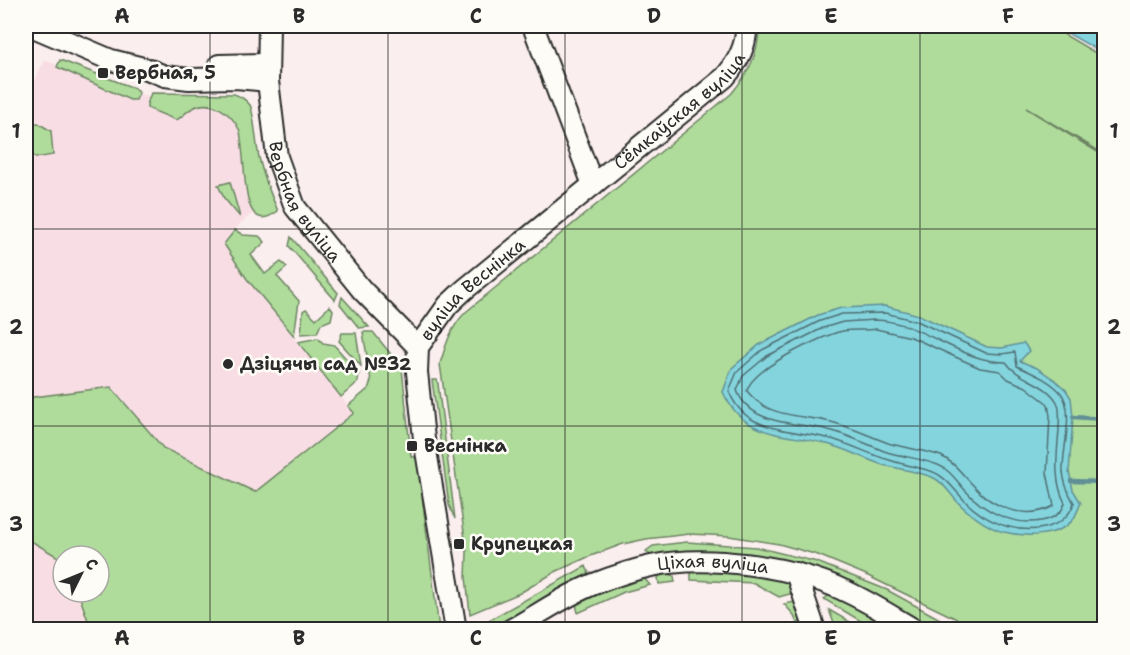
<svg xmlns="http://www.w3.org/2000/svg" width="1130" height="655" viewBox="0 0 1130 655" font-family="'Shantell Sans',sans-serif">
<style>
.built{fill:#f8dee4}
.green{fill:#afdc9b;stroke:#6d8463;stroke-width:1.5}
.water{fill:#84d4de;stroke:#609096;stroke-width:1.5}
.lines{fill:none;stroke-linecap:round;stroke-linejoin:round}
.shore{stroke:#4f6f73;stroke-width:1.5}
.stream{stroke:#609096;stroke-width:4.5}
.minor-casing{stroke:#2b2b2b;stroke-width:24}
.minor{stroke:#fdfcf7;stroke-width:20}
.grid{fill:none;stroke:#2b2b2b;stroke-width:1.5;stroke-opacity:0.55}
.poi-dot{fill:#2b2b2b;stroke:#fdfcf7;stroke-width:2}
.labels{text-anchor:middle;dominant-baseline:central;stroke-width:5;stroke-linejoin:round;paint-order:stroke}
.poi-label{font-size:18px;font-weight:bold;fill:#2b2b2b;stroke:#fdfcf7;text-anchor:start}
.street-label{font-size:18px;fill:#2b2b2b;stroke:#fdfcf7}
.neatline{fill:none;stroke:#2b2b2b;stroke-width:2}
.grid-label{font-size:20px;text-anchor:middle;font-weight:bold;fill:#2b2b2b}
</style>
<rect width="100%" height="100%" fill="#fbeeee"/>
<filter id="ink" filterUnits="userSpaceOnUse"><feTurbulence type="fractalNoise" baseFrequency=".0167" numOctaves="2"/><feDisplacementMap in="SourceGraphic" scale="12" xChannelSelector="R" yChannelSelector="G"/><feConvolveMatrix kernelMatrix="1 2 1 2 8 2 1 2 1" color-interpolation-filters="sRGB"/></filter>
<g filter="url(#ink)">
<path class="built" d="M44,60L143,95L183,100L218,101L248,127L268,200L239,225L224,244L247,279L354,413L255,492L163,448L111,387L26,398V102Z
M26,538L63,560V592H78L91,629H26Z"/>
<path class="green" d="M759,26H1050L1104,58V154L1026,108L1104,156V629H990L961,621L864,574L818,555L779,544L729,536L690,534L646,539L623,544L588,557L555,572L520,593L470,614L466,577L467,553L440,364C446,344 451,326 467,311L731,94C749,73 759,53 759,26Z
M60,60L134,88L139,93L136,100H130L57,67Z
M151,93L234,94C240,96 246,100 250,105C254,111 256,146 259,157C263,176 270,193 278,211C247,235 246,188 244,169C243,156 242,144 240,131C231,112 211,97 191,109C185,112 182,118 176,120L147,108V104Z
M38,123L51,131L53,155L36,158L28,151L26,124Z
M230,182L240,217L224,198L218,185Z
M235,230L243,235L259,236L265,242L251,255L265,274L281,262L287,267L277,276L299,301L294,336L247,279L224,244Z
M291,237L338,293L335,300L289,246Z
M342,297L369,327L359,328L340,304Z
M330,306L333,310L331,320L321,324L317,333L301,334L303,311L306,309L316,319Z
M363,332H373L402,368L411,457H417L439,629H91L78,592H99V556H63V560L26,538V398L111,387L163,448L255,492L354,413L348,406L368,389L371,381Z
M342,333H356L361,366L339,341Z
M318,338L323,343L334,345L359,373L358,382L341,397L298,342Z
M432,380H437L438,384L455,519L449,505Z
M687,542L756,547L817,562L887,590L949,624L964,629H933L838,580L653,558L646,551L653,546Z
M586,566L590,576L557,593L497,629L482,630V624Z
M706,570L748,572L787,582L790,585L793,593L779,597L754,583L691,580V572Z
M666,572L674,576L675,582L659,584L658,578L660,574Z
M643,577L650,585L624,592L578,613L576,604L626,582Z
M830,595L843,600L897,629H874L824,599Z
M795,602L803,621L797,623L793,614L784,604Z
M829,610L857,626L848,629H836Z"/>
<path class="water" d="M1055,26H1104V54Z
M885,306L919,315L987,347L1002,348L1024,343L1029,351L1020,361L1037,368L1055,380L1066,390L1071,398L1073,417L1069,472L1073,490L1081,503C1078,509 1076,515 1073,520C1057,538 1025,537 1004,532C989,529 965,511 955,499C948,491 942,481 932,477C917,471 899,469 883,465C864,459 846,449 827,444C784,432 745,440 723,392L732,368L759,345L818,315L841,308Z"/>
<g class="lines">
<path class="shore" d="M885,313L917,321L986,353L1002,354L1015,352L1017,366C1032,373 1050,380 1061,393C1075,411 1062,450 1063,472C1064,483 1068,493 1074,503C1069,517 1060,524 1044,528C1016,534 985,522 965,501C953,489 945,474 927,470C912,466 897,463 883,458C864,452 846,442 827,438C803,432 778,432 755,421C743,415 733,403 729,391L737,372L762,350L820,321L842,314Z
M875,320C922,321 959,362 1006,362C1018,380 1046,382 1057,402C1061,410 1059,420 1059,430C1057,455 1053,480 1065,503C1062,514 1052,519 1041,521C1012,526 983,511 964,489C956,480 949,469 938,465C920,458 902,457 884,451C866,444 848,435 829,430C805,424 780,425 758,414C749,409 740,400 737,390L743,376L767,356L823,328L843,322Z
M876,329L911,337L980,368L1000,371L1008,379L1026,387L1048,404L1050,416L1047,473L1054,506C1025,521 992,508 972,484C962,474 954,462 941,456C924,450 905,448 888,443C869,436 851,427 831,422C800,414 769,419 747,391C751,369 822,335 843,331C854,329 865,331 876,329Z"/>
<path class="stream" d="M1073,417L1104,419
M1071,481L1104,482"/>
<defs>
<g id="minor">
<path d="M31,26L111,60L147,69L165,76L189,79L236,78L268,81"/>
<path id="s1" d="M269,26L268,81L277,157L295,207L362,290L418,347"/>
<path d="M533,26L593,185"/>
<path d="M219,65L268,64"/>
<path d="M796,573L815,630"/>
<path id="s2" d="M456,630L424,439L417,372L418,347L448,305L464,290L725,77C738,62 747,46 746,26"/>
<path id="s3" d="M510,630C538,615 564,596 594,584C612,577 632,570 651,566C706,554 792,566 843,590C868,601 891,616 915,630"/>
</g>
</defs>
<use href="#minor" class="minor-casing"/>
<use href="#minor" class="minor"/>
</g>
</g>
<path class="grid" d="M210,26V630M388,26V630M565,26V630M742,26V630M920,26V630M26,229H1104M26,426H1104"/>
<g class="poi-dot">
<rect x="97" y="67" width="12" height="12" rx="3"/>
<circle cx="228" cy="364" r="6"/>
<rect x="406" y="440" width="12" height="12" rx="3"/>
<rect x="453" y="538" width="12" height="12" rx="3"/>
</g>
<g class="labels">
<g class="poi-label">
<text x="115" y="73">Вербная, 5</text>
<text x="240" y="364">Дзіцячы сад №32</text>
<text x="424" y="446">Веснінка</text>
<text x="471" y="544">Крупецкая</text>
</g>
<g class="street-label">
<text stroke="none"><textPath href="#s2" startOffset="640">Сёмкаўская вуліца</textPath></text>
<text stroke="none"><textPath href="#s1" startOffset="184">Вербная вуліца</textPath></text>
<text stroke="none"><textPath href="#s2" startOffset="366">вуліца Веснінка</textPath></text>
<text stroke="none"><textPath href="#s3" startOffset="218">Ціхая вуліца</textPath></text>
</g>
</g>
<rect width="1130" height="655" fill="none" stroke="#fdfcf7" stroke-width="66"/>
<g transform="translate(81 574) rotate(47)"><circle r="28" fill="#fdfcf7" stroke="#a9a8a5" stroke-width="1.5"/>
<path d="M0-4.5L10 22L0 15L-10 22Z" fill="#2b2b2b"/>
<text y="-9" font-size="16" font-weight="bold" text-anchor="middle" fill="#2b2b2b">С</text>
</g>
<rect x="33" y="33" width="1064" height="589" class="neatline"/>
<g class="grid-label">
<text x="122" y="23">A</text>
<text x="299" y="23">B</text>
<text x="476" y="23">C</text>
<text x="654" y="23">D</text>
<text x="831" y="23">E</text>
<text x="1008" y="23">F</text>
<text x="16" y="138">1</text>
<text x="1114" y="138">1</text>
<text x="16" y="334">2</text>
<text x="1114" y="334">2</text>
<text x="16" y="531">3</text>
<text x="1114" y="531">3</text>
<text x="122" y="645">A</text>
<text x="299" y="645">B</text>
<text x="476" y="645">C</text>
<text x="654" y="645">D</text>
<text x="831" y="645">E</text>
<text x="1008" y="645">F</text>
</g>
</svg>
